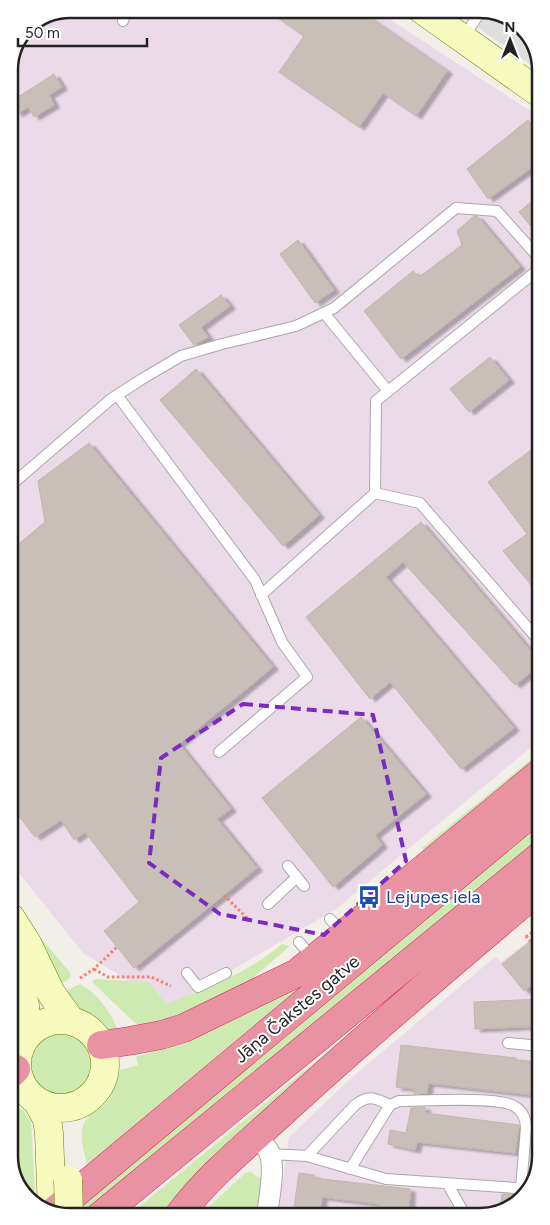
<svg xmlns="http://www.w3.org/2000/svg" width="550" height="1225" viewBox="0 0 550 1225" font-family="Figtree,sans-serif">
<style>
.residential{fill:#e0dfdf}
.industrial{fill:#ebdbe8}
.grass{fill:#cdebb0}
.building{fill:#c7bfb8;stroke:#c4b6ab;filter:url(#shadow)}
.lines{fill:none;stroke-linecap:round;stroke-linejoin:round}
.lane-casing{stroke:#a9a9a9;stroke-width:12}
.street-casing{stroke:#a9a9a9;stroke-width:22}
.secondary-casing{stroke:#707d05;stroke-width:29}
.highway-casing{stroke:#dc2a67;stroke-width:29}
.path{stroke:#fa8072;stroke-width:3;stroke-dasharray:2.5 2.5;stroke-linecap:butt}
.lane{stroke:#fff;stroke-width:10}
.street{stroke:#fff;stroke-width:20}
.secondary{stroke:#f7fabf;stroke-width:28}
.highway{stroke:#e892a2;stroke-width:28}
.secondary-bridge-casing{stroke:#707d05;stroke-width:29;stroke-linecap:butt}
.secondary-bridge{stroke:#f7fabf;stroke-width:28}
.marked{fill:none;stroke:#7b2cbf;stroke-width:4;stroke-dasharray:10 6;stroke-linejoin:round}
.labels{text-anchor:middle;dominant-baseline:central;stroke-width:4;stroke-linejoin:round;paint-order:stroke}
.transit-label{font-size:18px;fill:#164399;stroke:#fff;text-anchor:start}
.street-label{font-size:18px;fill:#222;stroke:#fff}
.rim{fill:none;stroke:#222;stroke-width:2.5}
</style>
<defs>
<filter id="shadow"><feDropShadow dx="5.5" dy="3" stdDeviation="1" flood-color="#0004"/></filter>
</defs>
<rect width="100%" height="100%" fill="#f2efe9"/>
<path class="residential" d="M452,9H485L518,21L538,49V70Z"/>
<path class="industrial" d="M69,9H374L538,116L540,740L336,909L171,1006L83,953L11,863L9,65L27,26Z
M541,931V1156L531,1190L501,1213L278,1215L289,1137L350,1079L495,957L501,962Z"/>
<path class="grass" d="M540,752V759L426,852L422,848Z
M540,783V794L466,851L87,1165C84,1151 76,1128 89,1116C94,1111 102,1108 107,1102C114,1093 117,1080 120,1070L138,1065L136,1057L190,1039Z
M540,819V841L89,1216H65Z
M13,906L69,971L71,976L68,980L55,986Z
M282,944L290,946L247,983L180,1015L151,1026H141L135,1023L92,982L95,979L149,982L166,1004C207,988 248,973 282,944Z
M80,984C98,993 112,1014 119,1033H103L92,1022L74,1012L59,994Z
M28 1065a32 32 0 1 1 64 0a32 32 0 1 1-64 0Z
M320,1058V1061L183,1190L165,1215L128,1216Z
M12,1106L23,1110L31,1122L35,1191L34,1204L12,1176Z
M251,1172L256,1176L262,1178L257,1215H200L245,1173Z"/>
<path class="building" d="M265,9H357L447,71L416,116L383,93L359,127L279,72L304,36Z
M54,74L62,87L49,95L54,105L34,117L28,107L17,114L10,102Z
M528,120L538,133V163L488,199L467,169Z
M538,196L539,236L519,212Z
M474,216H477L520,267L401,359L364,311L413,271L419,277L462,245L457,231Z
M298,240L334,290L315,303L280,254Z
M221,295L230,306L201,327L208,337L194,345L179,325Z
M490,357L509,380L469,412L450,389Z
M196,369L319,515L283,546L160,400Z
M89,443L273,667L179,744L231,809L217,819L257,868L134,968L104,931L139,902L85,832L74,840L61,820L35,837L11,806L10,551L45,522L38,481Z
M539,444V549L540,596L503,551L527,534L488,482Z
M421,522L540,662V665L515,685L403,562L386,577L514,728L461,769L390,682L370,699L306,617Z
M361,717L426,794L375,835L382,845L333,887L262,798Z
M541,933V978L524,991L502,964Z
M541,999V1026L475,1029L474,1002Z
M401,1045L516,1058V1060L541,1062V1096L428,1083L427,1093L414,1094L415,1089L396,1087Z
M425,1107V1113L519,1125L515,1153L417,1142L415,1150L388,1144L390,1130L406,1133L411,1108Z
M299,1173L314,1175V1178L410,1189L409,1214H378L379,1204L322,1197L320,1214H293Z
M502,1194L524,1195L500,1213Z"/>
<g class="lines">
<defs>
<path id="lane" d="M123,21L127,9
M464,37L482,9
M324,313L388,391
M117,395L255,580L282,642L307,677L219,752
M10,486L111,399L142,379L181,356L222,344L296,326L334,308L456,208L497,211L539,258
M375,493L420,503L540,642
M261,595L375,493L376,401L539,269
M288,866L304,886
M268,904L297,877
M330,919L343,933
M299,942L313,958
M187,973L198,987L226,973
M508,1043L541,1046
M270,1154L307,1156L386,1179L531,1189
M307,1156L355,1105C369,1094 375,1098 390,1105
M350,1169L390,1105L399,1101C422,1101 498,1096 514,1106C523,1111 526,1118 526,1128L521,1188
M447,1183L464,1213"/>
<path id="street" d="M255,1138C260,1142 267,1146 269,1152C276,1167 269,1198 267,1215"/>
<path id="secondary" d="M421,9L538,92
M11,918L27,943L51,993L71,1021
M11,957L25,1005L27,1034
M17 1064a44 44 0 1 1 88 0a44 44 0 1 1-88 0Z
M37,1101L47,1119L49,1133L52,1211"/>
<path id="highway" d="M101,1045L129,1041L161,1035L184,1028L297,973L540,773
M12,1073L16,1069
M53,1212L540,806
M179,1215C209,1175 247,1145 283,1112C367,1035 454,961 540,889
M100,1216L540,856"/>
</defs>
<use href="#lane" class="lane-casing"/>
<use href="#street" class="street-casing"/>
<use href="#secondary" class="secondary-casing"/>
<use href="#highway" class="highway-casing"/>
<path class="path" d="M533,751L540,746
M224,895L249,920
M526,936L530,941
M526,937L541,926
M94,969L108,977H151L171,986
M80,978L94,969L117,947"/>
<use href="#lane" class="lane"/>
<use href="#street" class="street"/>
<use href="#secondary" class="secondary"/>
<use href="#highway" class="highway"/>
<defs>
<path id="secondary-bridge" d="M68,1180L69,1216"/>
</defs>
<use href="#secondary-bridge" class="secondary-bridge-casing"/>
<use href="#secondary-bridge" class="secondary-bridge"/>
</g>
<path class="marked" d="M243,704L373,715L406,861L324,935L220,914L149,863L161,758Z"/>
<defs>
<symbol id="bus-bare" viewBox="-9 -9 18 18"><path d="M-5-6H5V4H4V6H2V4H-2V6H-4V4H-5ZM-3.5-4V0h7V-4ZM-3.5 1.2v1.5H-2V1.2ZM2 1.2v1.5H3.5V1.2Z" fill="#1a4fb4" stroke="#fff" stroke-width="2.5" paint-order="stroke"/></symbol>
</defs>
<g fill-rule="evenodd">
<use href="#bus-bare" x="353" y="881" width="32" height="32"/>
</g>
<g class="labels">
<g class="transit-label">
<text x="386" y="897">Lejupes iela</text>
</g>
<g class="street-label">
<text transform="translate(297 1009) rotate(-40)">Jāņa Čakstes gatve</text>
</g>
</g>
<path d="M0 0H550V1225H0ZM70 18H480A52 52 0 0 1 532 70V1156A52 52 0 0 1 480 1208H70A52 52 0 0 1 18 1156V70A52 52 0 0 1 70 18Z" fill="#fff" fill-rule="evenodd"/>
<path class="rim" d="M70 18H480A52 52 0 0 1 532 70V1156A52 52 0 0 1 480 1208H70A52 52 0 0 1 18 1156V70A52 52 0 0 1 70 18Z"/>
<g transform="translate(510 40)" stroke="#ffffff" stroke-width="4" paint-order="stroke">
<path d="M0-4L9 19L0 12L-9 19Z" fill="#222222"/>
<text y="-8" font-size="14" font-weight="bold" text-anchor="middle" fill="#222222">N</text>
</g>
<path d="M18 38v8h129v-8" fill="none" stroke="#222222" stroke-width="2.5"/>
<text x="25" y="38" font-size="15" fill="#222222" stroke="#ffffff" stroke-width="4" paint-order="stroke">50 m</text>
</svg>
